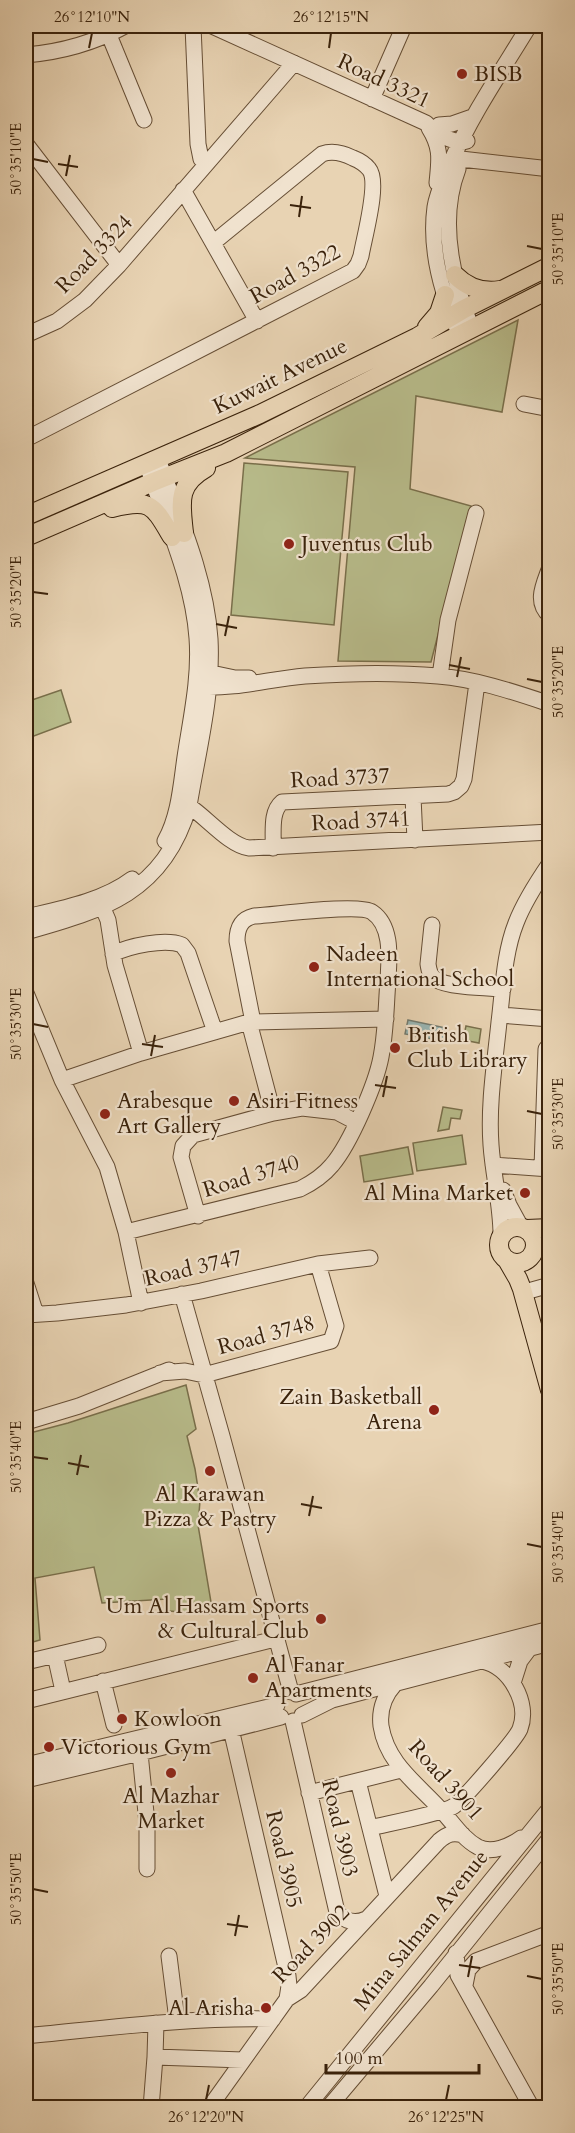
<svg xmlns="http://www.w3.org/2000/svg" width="575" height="2133" viewBox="0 0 575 2133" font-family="Cardo,serif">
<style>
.green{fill:#b8bc8b;stroke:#796f4b;stroke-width:1.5}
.water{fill:#99b6b4;stroke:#737b70;stroke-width:1.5}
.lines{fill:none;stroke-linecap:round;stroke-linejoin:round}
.minor-casing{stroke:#664e35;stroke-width:17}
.major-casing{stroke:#3a220b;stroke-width:20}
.minor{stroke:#f0e2ce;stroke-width:15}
.major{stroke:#e8d3b3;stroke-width:18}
.ticks{fill:none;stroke:#3a220b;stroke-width:2}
.poi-dot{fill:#8f2418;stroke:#f0e2ce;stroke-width:2}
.labels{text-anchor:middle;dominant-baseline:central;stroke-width:4.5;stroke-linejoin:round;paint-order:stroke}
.poi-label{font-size:22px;fill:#3a220b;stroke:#f0e2ce;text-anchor:start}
.street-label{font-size:22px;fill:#3a220b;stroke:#f0e2ce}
.neatline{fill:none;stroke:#3a220b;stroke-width:2}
.ticks-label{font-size:15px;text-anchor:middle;fill:#3a220b}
</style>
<rect width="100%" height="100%" fill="#e8d3b3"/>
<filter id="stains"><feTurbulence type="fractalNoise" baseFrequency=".00333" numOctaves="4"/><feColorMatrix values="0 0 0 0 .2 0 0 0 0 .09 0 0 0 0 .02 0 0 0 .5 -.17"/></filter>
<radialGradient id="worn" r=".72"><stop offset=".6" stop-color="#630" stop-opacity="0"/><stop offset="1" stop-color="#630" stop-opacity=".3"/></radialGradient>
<path class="green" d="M518,320L502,412L416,396L410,489L471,506L431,662L338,661L355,467L245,458Z
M244,463L348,472L334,625L231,615Z
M61,690L71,722L26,739V702Z
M466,1026L481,1029L479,1043L463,1040Z
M443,1107L462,1110L460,1119L451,1118L449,1129L438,1131Z
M462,1135L466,1164L417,1171L413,1143Z
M408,1147L413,1174L364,1182L360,1156Z
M186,1385L196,1429L187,1436L195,1469L200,1501L198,1525L213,1614L168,1611L167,1599L102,1603L94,1567L35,1578L40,1640L26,1644V1434L68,1423Z"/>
<path class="water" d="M408,1020L446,1028L443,1041L405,1034Z"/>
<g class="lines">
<defs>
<path id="minor" d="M193,26L198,144L201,159L206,164
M212,26L426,123C435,133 455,145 467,141
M109,35L144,120
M26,55C61,52 94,43 125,26
M372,99L404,26
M439,125L452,124L472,117
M429,128C442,149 439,160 437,183
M26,144L119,265
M453,157L461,159L550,169
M458,169C438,221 452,279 472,329
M183,190L257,321
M26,335L57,321L85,300L119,265L294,63
M460,335C442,295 429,251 435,207C437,193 445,177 450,164C472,114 501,72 529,26
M524,404L550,409
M26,439L353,271L358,264L361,256C364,238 380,182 369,169C365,164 358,160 353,158C343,153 333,150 322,154L213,243
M149,471C167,525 193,581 197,638C200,678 191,717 185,757C181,785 179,816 165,841
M550,567C544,584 534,602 550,616
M202,671L235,678H249
M440,676L448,620L476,513
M200,687C236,689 270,679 305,676C349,673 395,672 438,676C476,679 514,692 550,704
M413,797L415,840
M189,806C206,817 230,846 249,848L550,832
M273,848C274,833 270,812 282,802L448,794L454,792L461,786L464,779L477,683
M99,899L108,920L115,965L141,1053
M26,917C60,909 103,901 132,879
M432,925L428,964C429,971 430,976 437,980C447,987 489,988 503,989
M26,932C104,910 164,893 189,806C198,751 213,694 210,639C206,577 179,517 158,459
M113,954C129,946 165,938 182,945L188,953L215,1032
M26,993L62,1080L107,1167L126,1232L141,1303
M500,1015L550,1019
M249,1022L273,1113
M62,1080L141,1053L249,1022L386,1019
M493,1165L550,1169
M542,1168L546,1049L550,1044
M503,1190L509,1205L521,1227
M198,1216L181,1157L183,1146L193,1135L273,1113L302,1108L337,1112L356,1122
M126,1232L300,1189C312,1183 323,1176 332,1165C350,1144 376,1084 381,1057C386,1032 386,1006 388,980C389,959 393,926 372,912C359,903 275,915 254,916C241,919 237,928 237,941L253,1022
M501,1235C501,1205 493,1175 491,1145C488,1104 495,1062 499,1022C503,990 504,953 516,923C524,902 537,882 550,863
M26,1283L36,1314
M532,1290L550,1285
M182,1294L222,1436L291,1692
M26,1315L57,1313L126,1305L201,1291L318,1264L370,1258
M160,1373L185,1371L204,1375L331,1341L336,1326L318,1264
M26,1422L79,1406L169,1370
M55,1655L63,1691
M26,1662L98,1645
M103,1681L114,1725
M513,1683L520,1661L529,1649
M395,1684C384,1696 379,1709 381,1726C387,1764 418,1784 442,1811C453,1823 463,1839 478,1847C492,1854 510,1846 521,1838
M296,1694L550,1629
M26,1701L275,1639
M302,1715L332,1700L550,1643
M293,1721L337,1912C345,1922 355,1924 366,1919
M231,1729L288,1976L289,1986L287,1999
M140,1753L147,1823V1869
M26,1765L277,1705
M26,1780L140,1753L281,1717
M358,1781L387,1896
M309,1793L401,1770
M370,1828C386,1824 444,1813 454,1806C464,1799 516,1739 520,1729C530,1703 510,1667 482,1661
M456,1953L458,1975L532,2108
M169,1956L177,2020
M465,1985L468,1970L476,1961L550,1933
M26,2036C108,2028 190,2017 273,2019
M155,2057L243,2060
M151,2108L155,2057L156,2023
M209,2108L287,1999L301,1990L439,1841C447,1834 453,1832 463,1835
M306,2108L550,1808
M328,2108L431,1986L550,1838"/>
<path id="major" d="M455,275C467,287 482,293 500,290
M427,327L439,313L445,295
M112,508C151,498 153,505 172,537
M26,516L260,414L417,337L464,309L550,266
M184,533C181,503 176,485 206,468
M26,537L153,482L226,453L550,289
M499 1245a18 18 0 1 1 36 0a18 18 0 1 1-36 0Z
M527,1229L550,1228
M507,1260L518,1279L522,1289L550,1390"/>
</defs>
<use href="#minor" class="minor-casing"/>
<use href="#major" class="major-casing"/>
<use href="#minor" class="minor"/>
<use href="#major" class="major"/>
</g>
<path class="ticks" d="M89,48L92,33M329,48L331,33M33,159L48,162M58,164L78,167M66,176L70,155M290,205L311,208M299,217L302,196M527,246L542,249M33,592L48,594M216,624L237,628M225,636L229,616M449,665L470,669M457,677L461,657M527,679L542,682M33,1024L48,1027M142,1044L163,1047M151,1056L155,1035M375,1085L396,1088M383,1097L387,1076M527,1111L542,1114M33,1457L48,1459M68,1463L89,1467M77,1475L81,1455M301,1504L322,1508M309,1516L313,1496M527,1544L542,1547M33,1889L48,1892M227,1924L248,1927M235,1936L239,1915M459,1965L480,1968M527,1976L542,1979M468,1977L472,1956M206,2100L209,2085M446,2100L449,2085"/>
<g class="poi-dot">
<circle cx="462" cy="74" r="6"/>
<circle cx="289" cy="544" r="6"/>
<circle cx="314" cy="967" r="6"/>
<circle cx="395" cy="1048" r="6"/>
<circle cx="234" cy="1101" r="6"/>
<circle cx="105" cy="1114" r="6"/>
<circle cx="525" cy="1193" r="6"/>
<circle cx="434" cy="1410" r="6"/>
<circle cx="210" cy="1471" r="6"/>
<circle cx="321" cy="1619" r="6"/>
<circle cx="253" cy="1678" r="6"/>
<circle cx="122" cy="1719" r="6"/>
<circle cx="49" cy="1747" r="6"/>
<circle cx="171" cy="1773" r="6"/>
<circle cx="266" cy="2008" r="6"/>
</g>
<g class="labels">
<g class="poi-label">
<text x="474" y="74">BISB</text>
<text x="301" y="544">Juventus Club</text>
<text x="326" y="954">Nadeen<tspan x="326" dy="25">International School</tspan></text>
<text x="407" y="1035">British<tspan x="407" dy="25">Club Library</tspan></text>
<text x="117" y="1101">Arabesque<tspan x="117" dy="25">Art Gallery</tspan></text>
<text x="246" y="1101">Asiri Fitness</text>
<text x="513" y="1193" text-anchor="end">Al Mina Market</text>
<text x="422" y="1397" text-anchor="end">Zain Basketball<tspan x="422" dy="25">Arena</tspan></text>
<text x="210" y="1494" text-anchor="middle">Al Karawan<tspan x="210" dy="25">Pizza &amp; Pastry</tspan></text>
<text x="309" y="1606" text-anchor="end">Um Al Hassam Sports<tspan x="309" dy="25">&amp; Cultural Club</tspan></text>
<text x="265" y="1665">Al Fanar<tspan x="265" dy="25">Apartments</tspan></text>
<text x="134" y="1719">Kowloon</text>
<text x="61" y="1747">Victorious Gym</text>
<text x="171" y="1796" text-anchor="middle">Al Mazhar<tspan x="171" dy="25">Market</tspan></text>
<text x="254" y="2008" text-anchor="end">Al Arisha</text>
</g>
<g class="street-label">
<text transform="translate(384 81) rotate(25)">Road 3321</text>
<text transform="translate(94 254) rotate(-46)">Road 3324</text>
<text transform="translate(295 274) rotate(-29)">Road 3322</text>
<text transform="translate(280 376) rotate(-26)">Kuwait Avenue</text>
<text transform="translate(340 778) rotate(-3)">Road 3737</text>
<text transform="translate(361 821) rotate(-3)">Road 3741</text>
<text transform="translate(251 1176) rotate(-17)">Road 3740</text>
<text transform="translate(193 1268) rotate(-13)">Road 3747</text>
<text transform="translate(266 1335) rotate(-15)">Road 3748</text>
<text transform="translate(446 1780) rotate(48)">Road 3901</text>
<text transform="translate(340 1828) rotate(77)">Road 3903</text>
<text transform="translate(284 1859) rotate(77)">Road 3905</text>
<text transform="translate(421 1930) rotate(-51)">Mina Salman Avenue</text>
<text transform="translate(311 1944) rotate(-46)">Road 3902</text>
</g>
</g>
<rect width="575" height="2133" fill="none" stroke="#e8d3b3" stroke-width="66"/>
<path d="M326 2064v9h153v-9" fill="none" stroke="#3a220b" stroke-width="3"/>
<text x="335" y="2064" font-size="18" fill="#3a220b" stroke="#f0e2ce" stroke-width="4.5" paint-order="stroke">100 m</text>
<rect x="33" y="33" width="509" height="2067" class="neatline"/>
<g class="ticks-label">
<text x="92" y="22">26°12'10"N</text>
<text x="331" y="22">26°12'15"N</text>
<text transform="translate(16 159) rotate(-90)" y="5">50°35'10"E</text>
<text transform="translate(558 249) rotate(-90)" y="5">50°35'10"E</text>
<text transform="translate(16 592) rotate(-90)" y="5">50°35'20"E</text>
<text transform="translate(558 682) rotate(-90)" y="5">50°35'20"E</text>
<text transform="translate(16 1024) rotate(-90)" y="5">50°35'30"E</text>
<text transform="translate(558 1114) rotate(-90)" y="5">50°35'30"E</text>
<text transform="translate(16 1457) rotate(-90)" y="5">50°35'40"E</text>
<text transform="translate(558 1547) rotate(-90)" y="5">50°35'40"E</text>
<text transform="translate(16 1889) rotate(-90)" y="5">50°35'50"E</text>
<text transform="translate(558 1979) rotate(-90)" y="5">50°35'50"E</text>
<text x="206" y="2122">26°12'20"N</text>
<text x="446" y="2122">26°12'25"N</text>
</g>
<rect width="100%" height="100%" filter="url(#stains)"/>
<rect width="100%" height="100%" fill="url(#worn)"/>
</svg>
